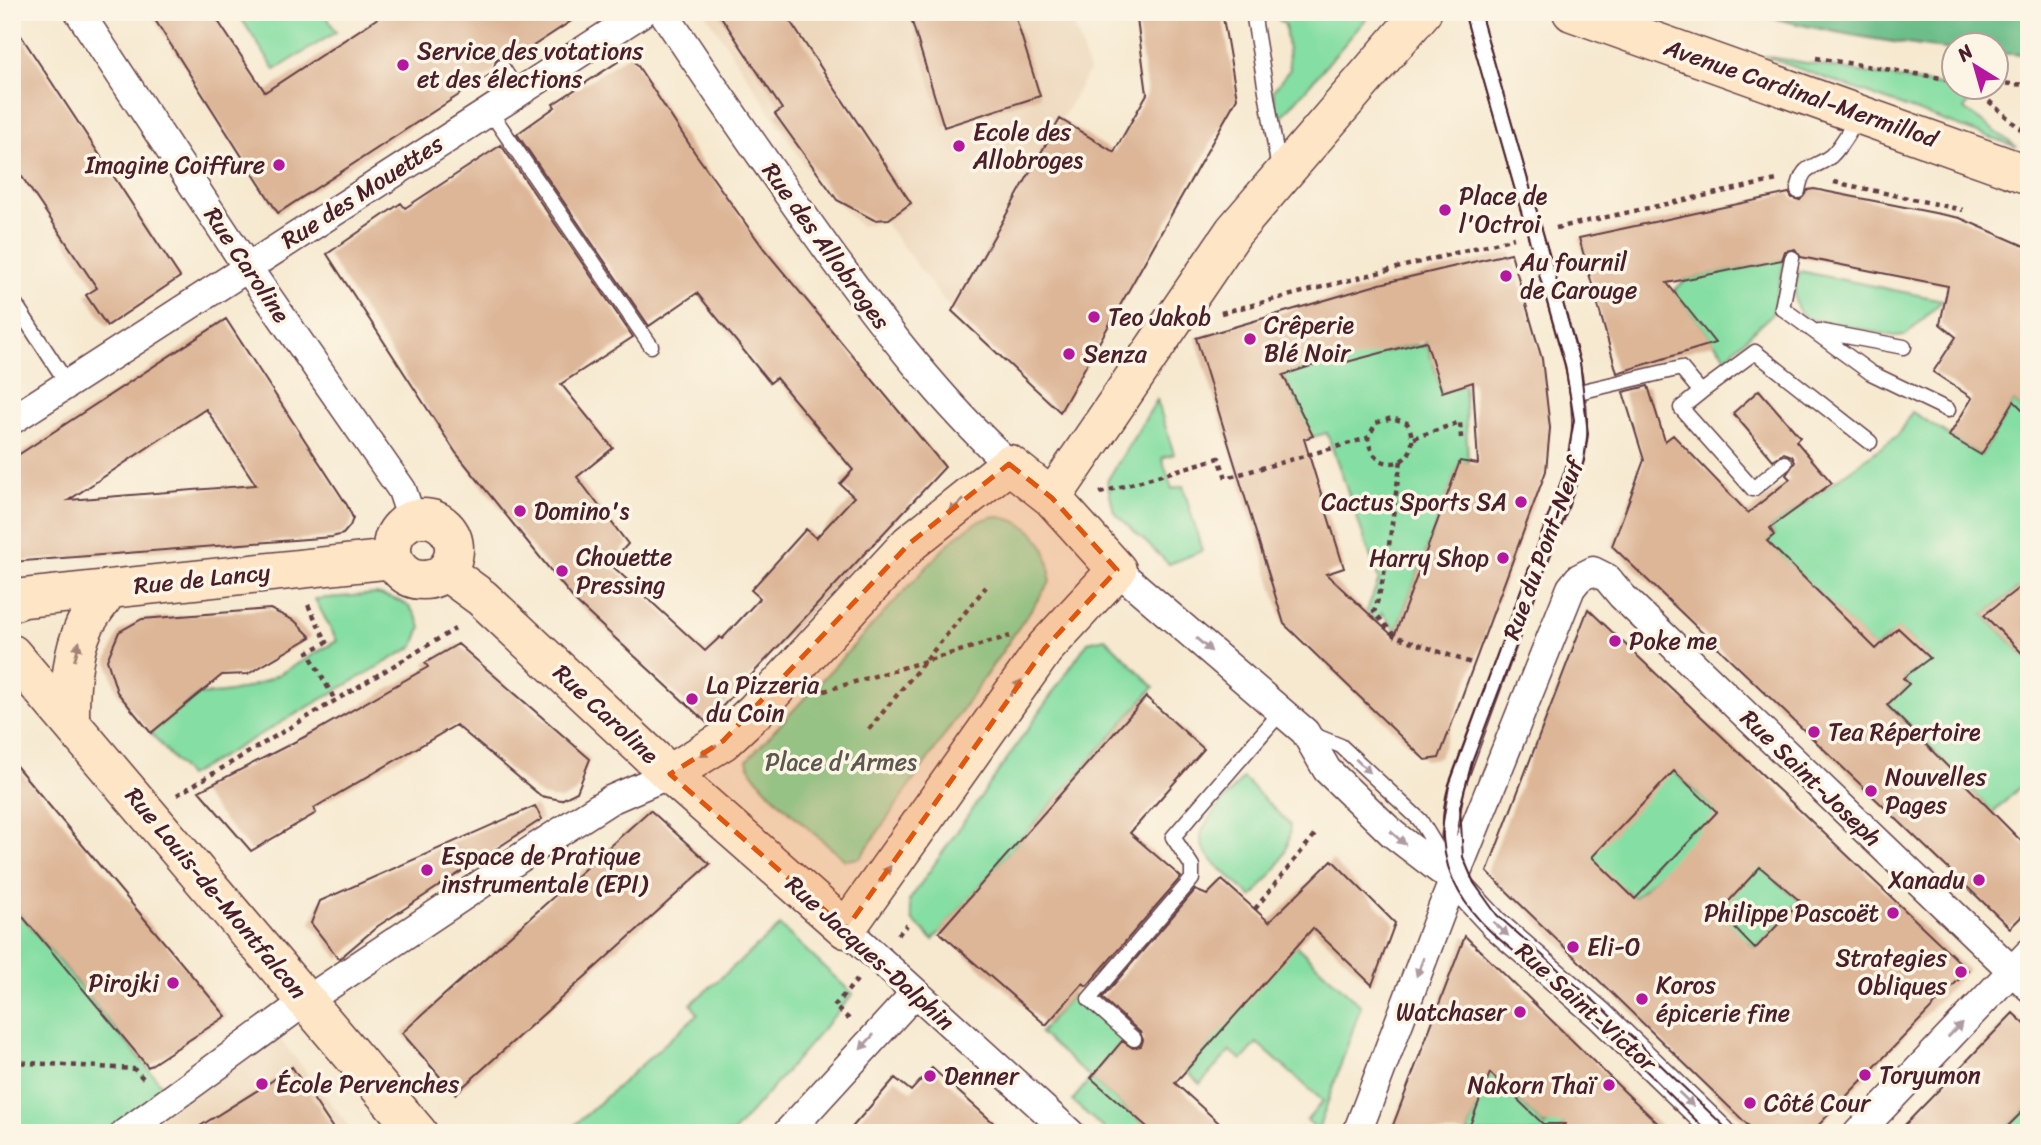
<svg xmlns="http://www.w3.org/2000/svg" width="2041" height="1145" viewBox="0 0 2041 1145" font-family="Sriracha,sans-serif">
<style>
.built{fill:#edd7bb}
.green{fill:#85dea3;stroke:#687e67;stroke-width:2}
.forest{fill:#6cbd89;stroke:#5b6e5a;stroke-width:2}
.building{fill:#ddb697;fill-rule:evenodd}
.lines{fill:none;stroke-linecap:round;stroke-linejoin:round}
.lane-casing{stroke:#643d44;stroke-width:17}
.street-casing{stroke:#643d44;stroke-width:31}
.secondary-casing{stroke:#643d44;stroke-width:41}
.path{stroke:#643d44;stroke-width:4.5;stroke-dasharray:5 5;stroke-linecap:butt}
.lane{stroke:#fff;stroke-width:14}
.street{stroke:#fff;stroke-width:28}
.secondary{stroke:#fde5c5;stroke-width:38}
.tram{stroke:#4a1f2b;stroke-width:2}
.oneway{fill:#a48278}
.oneway2{fill:#ae9aa0}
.marked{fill:#e0560e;fill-opacity:0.2;stroke:#e0560e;stroke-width:5;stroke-dasharray:14 9;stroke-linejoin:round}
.poi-dot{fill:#b5179e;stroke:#fcf5e5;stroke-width:2.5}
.labels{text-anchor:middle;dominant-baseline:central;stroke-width:7;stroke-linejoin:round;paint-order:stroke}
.poi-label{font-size:24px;fill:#4a1f2b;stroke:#fcf5e5;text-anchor:start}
.street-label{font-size:24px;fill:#4a1f2b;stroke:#fcf5e5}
.park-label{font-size:24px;fill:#5c584f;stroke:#fcf5e5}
</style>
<rect width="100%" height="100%" fill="#fcf5e5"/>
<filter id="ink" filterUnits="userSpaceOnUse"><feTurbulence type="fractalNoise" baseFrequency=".0143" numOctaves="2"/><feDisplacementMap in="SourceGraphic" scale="14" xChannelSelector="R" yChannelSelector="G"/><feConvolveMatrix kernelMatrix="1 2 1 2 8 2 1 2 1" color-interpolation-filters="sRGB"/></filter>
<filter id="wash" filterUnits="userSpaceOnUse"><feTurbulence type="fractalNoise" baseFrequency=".00686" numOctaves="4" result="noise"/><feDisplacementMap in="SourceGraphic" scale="28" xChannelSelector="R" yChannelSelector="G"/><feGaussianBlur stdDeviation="1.57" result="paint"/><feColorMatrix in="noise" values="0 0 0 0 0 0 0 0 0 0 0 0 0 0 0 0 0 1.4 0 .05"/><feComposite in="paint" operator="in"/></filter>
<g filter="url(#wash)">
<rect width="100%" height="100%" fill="#f6e9d0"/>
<path class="built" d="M705,12H718L782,109L775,114L837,200L874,220L889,219L910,202L784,12H1070L1089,71L952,311L884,222L860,226L810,173Z
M278,1036L354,1133H136Z"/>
<path class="green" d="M237,12H324L336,32L275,70Z
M1270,12H1372L1281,118L1277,115L1273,91L1290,69L1285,25Z
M1764,56L1957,88L1971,99L1964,109L2017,147Z
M1785,259L1772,314L1726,357L1673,292L1686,279Z
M1799,271L1943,300L1906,335L1895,336L1806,318C1789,304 1795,290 1799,271Z
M1426,342L1442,392L1464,385L1468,462H1460L1396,631L1382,612L1378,623L1366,612L1379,580L1327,433L1308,438L1300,409L1280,369L1320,363L1382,343L1385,352L1413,345L1423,346Z
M1157,400L1174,454L1162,458L1172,489L1183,486L1202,551L1169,564L1114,512L1107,481Z
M2014,401L2026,414L2029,412V580L1984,615L2029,660V778L1993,813L1887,704L1909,684L1903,678L1929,657L1898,629L1875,649L1766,541L1774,535L1770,528L1897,436L1912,412L1981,455Z
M994,516C1032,521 1051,543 1050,582L860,858L845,860C825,842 750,782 747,760L951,541L975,523Z
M376,594C401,600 412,602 421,627L414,646L188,776L151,733L199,694C254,697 291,666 337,641L315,599Z
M1105,638L1154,687L933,940L913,921L909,901L1088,642Z
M1673,771L1784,874L1777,882L1800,901L1793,908L1824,938L1772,932L1755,949L1746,940L1709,981L1669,865L1634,898L1624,888L1547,854Z
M1243,778L1290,825C1290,857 1273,873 1252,897C1186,838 1185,845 1243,778Z
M12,904L170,1095L113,1133H12Z
M780,926L853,994L733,1133H566L698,1014L691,1004Z
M1293,943L1361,1006L1318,1130L1307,1120L1323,1101L1257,1043L1242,1060L1230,1051L1200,1084L1186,1071Z
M1072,995L1124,1040L1091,1078L1154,1133H1109L1072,1101L1091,1078L1040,1033Z
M1477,1023L1503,1085L1545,1126L1557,1115L1565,1124L1557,1133H1467L1476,1109L1470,1106Z
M2029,1105V1133H2001Z"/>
<path class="forest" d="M1749,12L2029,15V54H1996V46H1954L1953,50C1884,42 1816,30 1749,12Z"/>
<g id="blocks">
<path class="building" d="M150,12H212L265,92L387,12H585L510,61L502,57L496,59L494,72L278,213Z
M718,12H784L911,203L889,219L874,220L837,200L775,114L782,109Z
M909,12H1014L1040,96L944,127Z
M1136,12H1222L1237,98L1060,412L952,311L1060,119L1114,152L1147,94Z
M12,22L180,277L107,326L86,295L97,288L12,162Z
M630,54L695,153L764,249L945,467L707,723L576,602L456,453L327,254L401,203L405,208L501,145L633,337L561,384L613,448L577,477L628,544L610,564L705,651L720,637L722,639L760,598L751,590L806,529L816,538L854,497L840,484L853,470L776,378L770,383L697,293L649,326L517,134L555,107L553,104Z
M1814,189L1960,218L2029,248V416L2014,401L1981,455L1949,436L1972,398L1933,372L1956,337L1940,324L1948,286L1801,257L1795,249L1785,251L1782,260L1667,283L1715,343L1617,373L1579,238L1789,193L1792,198L1800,200L1808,190Z
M1511,253L1542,359L1550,428L1546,471L1439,758L1425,760L1284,624L1196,338L1380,284ZM1426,341L1442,392L1473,382L1478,464L1460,461L1394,637L1326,574L1344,568L1304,439L1313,436L1283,375L1342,356L1343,363Z
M226,319L347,505L353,518L350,526L343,534L332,537L12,562V459ZM206,409L256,485L69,500L183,424Z
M1648,386L1665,441L1673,435L1748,513L1790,479L1786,475L1795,462L1792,456L1784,453L1773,460L1733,413L1759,390L1800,437L1796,441L1832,483L1770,528L1774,535L1767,541L1876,649L1898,628L1930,658L1903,678L1909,684L1887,705L2029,849V909L2010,928L1612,546L1644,460L1623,392Z
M2029,580V660L1984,615Z
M270,609L295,621L311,637L248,674L222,675L151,733L117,692L107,660L119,632L142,619Z
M1588,609L1968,970L1811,1133H1756L1487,872ZM1674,771L1717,812L1635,899L1592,857ZM1760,867L1800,901L1755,949L1719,912Z
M458,644L590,759L577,792L561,800L541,796L456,725L314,808L316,813L251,851L199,791L312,733L428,667L425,663Z
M1146,697L1204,749L1130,833L1181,877L1087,986L1083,983L1046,1025L939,932Z
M12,761L226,1016L148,1067L12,904Z
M535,806L542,819L378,926L339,959L311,923L320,901Z
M650,810L710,864L455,1094L402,1033Z
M1332,860L1395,923L1372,985L1313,928L1175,1083L1230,1133H1154L1091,1078L1122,1041L1133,1048L1141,1046L1143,1040L1140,1032L1102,998L1195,890L1207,895L1222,880L1269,922Z
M1465,936L1625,1092L1668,1133H1557L1565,1124H1543L1490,1073L1467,1133H1390Z
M2013,1013L2029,1028V1105L2001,1133H1897Z
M292,1067L336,1133H189L266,1085Z
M932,1068L1005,1133H847L895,1078L911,1091Z"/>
</g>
</g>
<g filter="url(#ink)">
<use href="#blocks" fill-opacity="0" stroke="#643d44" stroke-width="2"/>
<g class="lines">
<defs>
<path id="lane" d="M1253,12L1279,170
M502,67L518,92
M489,110L651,346
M1798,191C1803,162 1812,171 1831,156C1842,146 1850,129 1858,117
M1792,258L1782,308L1871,373L1948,410
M12,299L67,383
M1819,331L1904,347
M1579,392L1681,368L1701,392L1755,352L1870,442
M1701,392L1681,408L1753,489L1785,463
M1309,733L1341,746L1420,820L1448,866
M1452,869L1449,835L1457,787L1572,473C1584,435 1580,401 1572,363L1472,12
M1134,1039L1089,999L1192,879V866L1173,837L1281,712"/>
<path id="street" d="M79,12L247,267L402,490L412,520
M663,12C717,93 773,174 830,253C885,328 941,401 1009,464
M12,420L643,12
M1117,570L1305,732L1327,770L1393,834L1453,880L1495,925L1599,1015L1721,1133
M846,929L1070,1133
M125,1133L306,1001L535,848L610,800L670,774
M787,1133L915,993
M1357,1133L1442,909L1571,588L1579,578L1593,571L1607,578L1622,596L2029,987
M1858,1133L2029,953"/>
<path id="secondary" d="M1572,12L2029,175
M1052,498L1234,231L1422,12
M392 549a31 31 0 1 1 62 0a31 31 0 1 1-62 0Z
M445,571L482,598L670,774L846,929L1045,648L1117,570L1052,498L1009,464L910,543L756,710L723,741L670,774
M12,602L24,598L393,559
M12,654L418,1133
M70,718C70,688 71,654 85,625C91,613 102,600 109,589"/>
</defs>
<use href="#lane" class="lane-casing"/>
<use href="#street" class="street-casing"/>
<use href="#secondary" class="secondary-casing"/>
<path class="path" d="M1816,58L1954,80
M1996,83L2029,85
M1974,88L2025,133
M1834,182L1963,210
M1556,228L1777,180
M1221,313L1514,238
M1414,438L1460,422L1461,438
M1401,461C1392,511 1390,564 1374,612L1395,636L1474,664
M1100,493L1219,458L1226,478L1368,438L1376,423L1392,418L1407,423C1429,465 1373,480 1368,438
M308,605L327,642L308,652L335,700
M824,691L1010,636
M869,729L986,587
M177,795L455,629
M1255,909L1317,832
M898,935L907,925
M849,1019L834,1006L857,980
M12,1062L134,1069L146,1081"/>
<use href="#lane" class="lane"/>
<use href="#street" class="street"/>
<use href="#secondary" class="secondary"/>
<path class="tram" d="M1464,12L1565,365L1574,420L1565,471L1449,784C1439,820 1440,859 1459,892C1481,931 1518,953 1551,981C1606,1029 1657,1082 1709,1133
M1480,12L1580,362L1588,434L1584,461L1565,517L1472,762L1460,807L1463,857L1474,883L1497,915L1604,1010L1731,1133"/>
</g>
<defs><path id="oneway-solid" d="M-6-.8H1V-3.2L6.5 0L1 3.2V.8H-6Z" transform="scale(1.75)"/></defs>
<g class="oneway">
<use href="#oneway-solid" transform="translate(956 506) rotate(141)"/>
<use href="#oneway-solid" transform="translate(77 651) rotate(-76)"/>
<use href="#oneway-solid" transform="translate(1016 688) rotate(-55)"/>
<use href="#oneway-solid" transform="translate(708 751) rotate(148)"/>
<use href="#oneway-solid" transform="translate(885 874) rotate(-55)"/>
</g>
<g class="oneway2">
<use href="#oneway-solid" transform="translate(1204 645) rotate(41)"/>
<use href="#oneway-solid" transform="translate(1363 766) rotate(43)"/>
<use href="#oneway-solid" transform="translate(1398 838) rotate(42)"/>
<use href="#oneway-solid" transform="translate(1501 929) rotate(43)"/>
<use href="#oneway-solid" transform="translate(1420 967) rotate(111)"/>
<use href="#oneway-solid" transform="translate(1955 1030) rotate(-46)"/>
<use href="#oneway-solid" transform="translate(867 1042) rotate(132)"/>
<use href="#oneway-solid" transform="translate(1686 1099) rotate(44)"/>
</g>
</g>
<path class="marked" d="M1009,464L1052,498L1117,570L1045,648L846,929L670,774L723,741L910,543Z"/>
<g class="poi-dot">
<circle cx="403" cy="65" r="7"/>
<circle cx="959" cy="146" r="7"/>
<circle cx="279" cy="165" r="7"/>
<circle cx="1445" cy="210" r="7"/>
<circle cx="1506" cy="276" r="7"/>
<circle cx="1094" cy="317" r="7"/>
<circle cx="1250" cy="339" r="7"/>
<circle cx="1069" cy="354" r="7"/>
<circle cx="1521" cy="502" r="7"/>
<circle cx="520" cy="511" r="7"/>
<circle cx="1503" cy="558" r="7"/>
<circle cx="562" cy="571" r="7"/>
<circle cx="1615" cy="641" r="7"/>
<circle cx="692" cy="699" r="7"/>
<circle cx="1814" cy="732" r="7"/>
<circle cx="1871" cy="791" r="7"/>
<circle cx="427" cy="870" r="7"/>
<circle cx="1979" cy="880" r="7"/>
<circle cx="1893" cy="913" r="7"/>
<circle cx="1573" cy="947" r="7"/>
<circle cx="1961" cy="972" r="7"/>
<circle cx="173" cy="983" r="7"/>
<circle cx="1642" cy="999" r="7"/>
<circle cx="1520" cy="1012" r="7"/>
<circle cx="1865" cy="1075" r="7"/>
<circle cx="930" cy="1076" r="7"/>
<circle cx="262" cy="1084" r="7"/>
<circle cx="1609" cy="1085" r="7"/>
<circle cx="1750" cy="1103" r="7"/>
</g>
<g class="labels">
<g class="poi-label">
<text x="417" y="51">Service des votations<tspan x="417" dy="28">et des élections</tspan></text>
<text x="973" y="132">Ecole des<tspan x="973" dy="28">Allobroges</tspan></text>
<text x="265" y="165" text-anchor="end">Imagine Coiffure</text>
<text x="1459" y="196">Place de<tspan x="1459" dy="28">l'Octroi</tspan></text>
<text x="1520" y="262">Au fournil<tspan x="1520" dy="28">de Carouge</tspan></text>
<text x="1108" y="317">Teo Jakob</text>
<text x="1264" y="325">Crêperie<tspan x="1264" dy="28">Blé Noir</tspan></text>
<text x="1083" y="354">Senza</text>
<text x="1507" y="502" text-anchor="end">Cactus Sports SA</text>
<text x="534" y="511">Domino's</text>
<text x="576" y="557">Chouette<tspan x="576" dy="28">Pressing</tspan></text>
<text x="1489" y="558" text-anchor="end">Harry Shop</text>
<text x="1629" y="641">Poke me</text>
<text x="706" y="685">La Pizzeria<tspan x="706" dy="28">du Coin</tspan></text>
<text x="1828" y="732">Tea Répertoire</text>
<text x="1885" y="777">Nouvelles<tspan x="1885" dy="28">Pages</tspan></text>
<text x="441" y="856">Espace de Pratique<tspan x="441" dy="28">instrumentale (EPI)</tspan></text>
<text x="1965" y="880" text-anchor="end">Xanadu</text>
<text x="1879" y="913" text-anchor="end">Philippe Pascoët</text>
<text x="1587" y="947">Eli-O</text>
<text x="1947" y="958" text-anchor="end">Strategies<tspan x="1947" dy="28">Obliques</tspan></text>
<text x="159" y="983" text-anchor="end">Pirojki</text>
<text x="1656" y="985">Koros<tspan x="1656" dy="28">épicerie fine</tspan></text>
<text x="1506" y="1012" text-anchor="end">Watchaser</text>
<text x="1879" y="1075">Toryumon</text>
<text x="944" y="1076">Denner</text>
<text x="276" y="1084">École Pervenches</text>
<text x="1595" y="1085" text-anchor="end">Nakorn Thaï</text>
<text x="1764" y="1103">Côté Cour</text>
</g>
<g class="street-label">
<text transform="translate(1801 93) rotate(19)">Avenue Cardinal-Mermillod</text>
<text transform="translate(362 192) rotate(-33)">Rue des Mouettes</text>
<text transform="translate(826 246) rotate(54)">Rue des Allobroges</text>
<text transform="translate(247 265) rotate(56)">Rue Caroline</text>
<text transform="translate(1543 549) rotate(-70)">Rue du Pont-Neuf</text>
<text transform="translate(202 579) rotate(-6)">Rue de Lancy</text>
<text transform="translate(606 714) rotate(43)">Rue Caroline</text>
<text transform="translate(1811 778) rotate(44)">Rue Saint-Joseph</text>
<text transform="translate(216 893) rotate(50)">Rue Louis-de-Montfalcon</text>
<text transform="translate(870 953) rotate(42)">Rue Jacques-Dalphin</text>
<text transform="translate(1586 1007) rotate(42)">Rue Saint-Victor</text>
</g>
<g class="park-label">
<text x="841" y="762">Place d'Armes</text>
</g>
</g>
<rect width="2041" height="1145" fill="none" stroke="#fcf5e5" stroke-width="42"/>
<g transform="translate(1975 66) rotate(323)"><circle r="33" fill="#fcf5e5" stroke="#b59f9b" stroke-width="2"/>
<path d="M0-5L12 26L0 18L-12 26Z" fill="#b5179e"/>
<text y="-10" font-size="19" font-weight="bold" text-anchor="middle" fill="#4a1f2b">N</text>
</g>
</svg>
